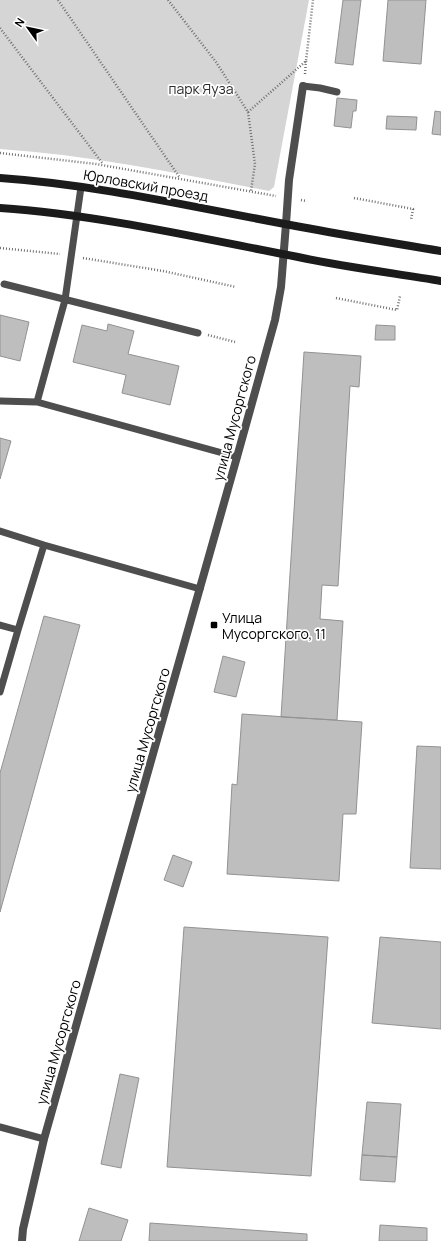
<svg xmlns="http://www.w3.org/2000/svg" width="441" height="1241" viewBox="0 0 441 1241" font-family="Manrope,sans-serif">
<style>
.green{fill:#d5d5d5}
.building{fill:#bebebe;stroke:#929292}
.lines{fill:none;stroke-linecap:round;stroke-linejoin:round}
.path{stroke:#707070;stroke-width:2.5;stroke-dasharray:1 2;stroke-linecap:butt}
.service{stroke:#4e4e4e;stroke-width:7}
.minor{stroke:#4e4e4e;stroke-width:8}
.tertiary{stroke:#4e4e4e;stroke-width:8}
.secondary{stroke:#1b1b1b;stroke-width:8}
.poi-dot{fill:#000;stroke:#fff;stroke-width:1.5}
.labels{text-anchor:middle;dominant-baseline:central;stroke-width:3.5;stroke-linejoin:round;paint-order:stroke}
.park-label{font-size:14px;fill:#2c2c2c;stroke:#fff}
.street-label{font-size:14px;fill:#000;stroke:#fff}
.poi-label{font-size:14px;fill:#000;stroke:#fff;text-anchor:start}
</style>
<rect width="100%" height="100%" fill="#fff"/>
<path class="green" d="M0,0H309L274,187L269,191C180,174 91,155 0,149Z"/>
<path class="building" d="M343,0H361L353,65L335,63Z
M388,0H426L421,64L383,61Z
M337,98L357,100L356,111H353L351,128L334,126Z
M435,111L441,112V135L432,134Z
M387,116L417,117L416,130L386,129Z
M0,315L29,322L20,361L0,356Z
M108,324L134,331L128,354L179,366L170,405L122,393L126,375L73,362L82,325L107,331Z
M376,325L395,326V340H375Z
M304,352L361,356L359,387L350,386L338,586L322,585L320,619L343,621L337,720L281,717Z
M0,438L11,441L0,479Z
M44,616L80,625L0,912V773Z
M223,656L245,662L236,697L214,692Z
M242,714L362,722L356,814H343L339,881L227,874L232,784L237,785Z
M417,746L441,747V869L410,868Z
M173,855L192,862L183,887L164,880Z
M184,927L328,937L311,1176L167,1167Z
M380,937L441,942V1029L372,1023Z
M120,1074L139,1078L121,1168L101,1164Z
M367,1102L401,1104L397,1157L362,1155Z
M362,1155L397,1157L395,1182L360,1180Z
M89,1208L128,1220L121,1241H79Z
M150,1223L307,1234V1241H149Z
M380,1225L427,1228V1241H379Z"/>
<g class="lines">
<path class="path" d="M58,0L180,178
M168,0L216,62L248,112L255,164L251,191
M0,28L103,164
M305,74L306,61
M248,112L306,61L313,0
M0,153L96,164L276,196
M354,198L413,209L411,220
M301,200L307,201
M0,248L60,254
M83,258L163,271L236,287
M336,298L397,310L400,296
M208,335L235,342"/>
<path class="service" d="M303,86L320,88L337,92
M4,284L198,333
M0,401L37,402L65,300L81,187
M37,402L237,457
M0,531L44,545L200,589
M0,625L18,630L44,545
M0,692L18,630
M0,1127L44,1139"/>
<path class="minor" d="M286,224L289,180L303,86"/>
<path class="tertiary" d="M22,1241L23,1229L44,1139L237,457L275,320L281,287L286,224"/>
<path class="secondary" d="M0,178C102,185 201,209 301,227C348,236 394,243 441,251
M0,208C100,215 199,238 298,257C345,267 393,273 441,281"/>
</g>
<rect class="poi-dot" x="210" y="621" width="8" height="8" rx="2"/>
<g class="labels">
<g class="park-label">
<text x="201" y="88">парк Яуза</text>
</g>
<g class="street-label">
<text transform="translate(146 185) rotate(10)">Юрловский проезд</text>
<text transform="translate(234 418) rotate(-75)">улица Мусоргского</text>
<text transform="translate(147 730) rotate(-74)">улица Мусоргского</text>
<text transform="translate(58 1042) rotate(-74)">улица Мусоргского</text>
</g>
<g class="poi-label">
<text x="222" y="617">Улица<tspan x="222" dy="16">Мусоргского, 11</tspan></text>
</g>
</g>
<g transform="translate(28 28) rotate(303)" stroke="#ffffff" stroke-width="3" paint-order="stroke">
<path d="M0-3L7 15L0 10L-7 15Z" fill="#000000"/>
<text y="-6" font-size="11" font-weight="bold" text-anchor="middle" fill="#000000">N</text>
</g>
</svg>
